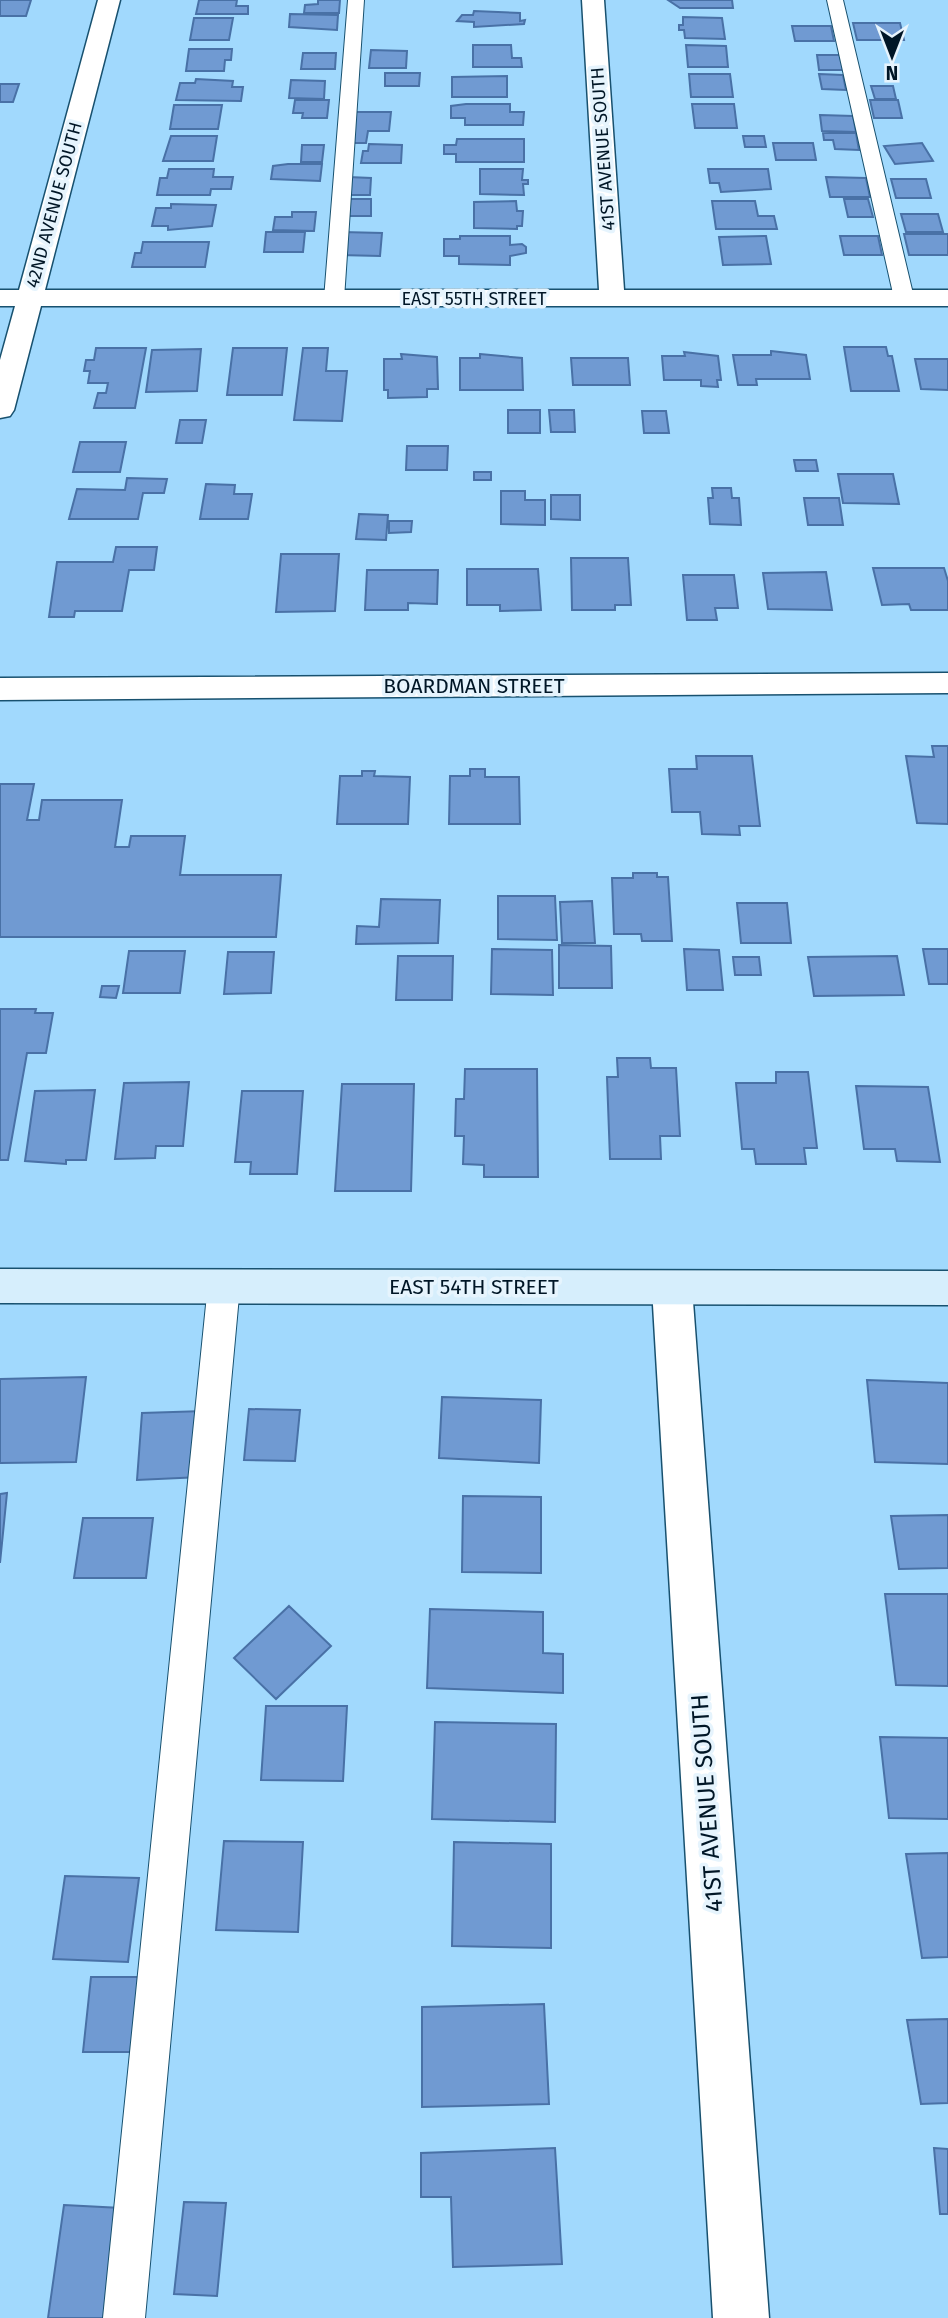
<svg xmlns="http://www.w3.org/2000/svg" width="948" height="2318" viewBox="0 0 948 2318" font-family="'Fira Sans',sans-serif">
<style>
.building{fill:#709ad2;stroke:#4971a6;stroke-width:2}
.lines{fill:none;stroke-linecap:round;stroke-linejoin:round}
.lane-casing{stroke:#18516f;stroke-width:2}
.street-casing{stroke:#18516f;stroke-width:3}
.secondary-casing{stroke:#18516f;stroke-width:3}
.lane{fill:#fff;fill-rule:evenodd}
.street{fill:#fff;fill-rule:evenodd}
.secondary{fill:#d6eefc;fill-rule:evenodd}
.labels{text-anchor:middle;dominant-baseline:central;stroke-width:7;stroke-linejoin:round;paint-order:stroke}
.far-street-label{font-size:18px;fill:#001626;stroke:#e6f4fd}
.street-label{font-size:21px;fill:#001626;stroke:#e6f4fd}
.near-street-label{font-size:24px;fill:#001626;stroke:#e6f4fd}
</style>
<rect width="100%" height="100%" fill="#a1d9fd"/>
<path class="building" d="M0,0H31L26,16H0Z
M199,0H237L236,6H248V14H196Z
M318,0H340L339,13H304L305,5L318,4Z
M668,0H732L733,8H680Z
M474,11L520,13V21L525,20L524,24L474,27V22L457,21L462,15H473Z
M290,14L338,15L337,30L289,27Z
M683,17L722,18L725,39L685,38L684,30H679V25H683Z
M194,18H233L229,40H190Z
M853,23H900L904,40H857Z
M792,26H831L834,41H795Z
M473,45H511L512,58H521L522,67H473Z
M686,45L726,46L728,67H688Z
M189,49H232L231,60H225L224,71H186Z
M371,50L407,51L406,68H369Z
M303,53H336L335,69H301Z
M817,55H841L843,70H819Z
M385,73H420L419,86H385Z
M689,74H730L733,97H691Z
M819,74L843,75L846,90L822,89Z
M507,76V97H452V77Z
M196,79L233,81L232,87H243L241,101L176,100L180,83H195Z
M291,80L325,81L324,99L289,98Z
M0,84H19L13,102H0Z
M871,86H893L896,99H875Z
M295,100H329L327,118H302L303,113H293Z
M870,100H898L902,118H874Z
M466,104H510V112H524L523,125H465V118H451V106Z
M692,104H734L737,128H695Z
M174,105H222L218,129H170Z
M352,112H391L389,131H368L366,143H350Z
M820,115L853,116L856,132L822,131Z
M823,133H856L859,150L835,149L833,140H824Z
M171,136H217L213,161H163Z
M743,136H764L766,147H745Z
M457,139H524V162H456V154H444V145H456Z
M773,143H813L816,160H776Z
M922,143L933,161L895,164L884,146Z
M369,144L402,145L401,163H361L363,151H368Z
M302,145H324L322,162H301Z
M288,164H322L320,181L271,179L273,166Z
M169,169H214L213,177H233L231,189H211L210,195H157L160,178H167Z
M480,169H523L522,180H528V184H523L524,195L480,194Z
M708,169H768L771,189L721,192L719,183H710Z
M348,177L371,178L370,195H345Z
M826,177L866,178L870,197H830Z
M891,179H926L931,198H896Z
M346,199H371V216H346Z
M844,199H868L873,217H848Z
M516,201L517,211H523L522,226H517V229L474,228V202Z
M712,201H755L758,216H774L777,229H716Z
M171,204L216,205L212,226L168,230V226H152L156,208H171Z
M292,212H316L314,231L273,230L275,217H292Z
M901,214H938L943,232H906Z
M266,232H305L303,252H264Z
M342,232L382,233L380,256L339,255Z
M904,234H948V255H909Z
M460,236H510V245L522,244L526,247V253L510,256V265L459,264V256H444V239H460Z
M766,236L771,264L723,265L719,237Z
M840,236H878L882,255H844Z
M143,242H209L205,267H132L135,253H141Z
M844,347H886L888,356H892L899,391H851Z
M96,348H146L135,408H94L98,393H106L108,383H88L90,371H84L86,360H94Z
M233,348H287L282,395H227Z
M303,348H328L326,371H347L342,421L294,420Z
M201,349L197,391L146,392L152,350Z
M771,351L806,355L810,379H756L757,385H738L733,355H771Z
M684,352L718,356L721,380H717L718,387L701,386V380H664L662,356H685Z
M401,354L437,357L438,389H427V397L388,398V390H384V359H402Z
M480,354L522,358L523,390H460V358H480Z
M571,358H628L630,385H573Z
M915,359H948V390L921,389Z
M508,410H540V433H508Z
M549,410H574L575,432H551Z
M642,411H666L669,433H644Z
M180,420H206L202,443H176Z
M80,442H126L120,472H73Z
M407,446H448L447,470H406Z
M794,460H816L818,471H796Z
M474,472H491V480H474Z
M838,474H893L899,504L843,503Z
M127,478L167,479L164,493H143L138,519H69L77,489L125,490Z
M206,484L235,485L234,494H252L248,519H200Z
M712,488H731L732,498H739L741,525L710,524L708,498H713Z
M501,491H525V500H545V525L501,524Z
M551,495H580V520L551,519Z
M804,498H839L843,525H808Z
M359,514L388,515L386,540L356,539Z
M389,521H412L411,532L389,533Z
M116,547H157L154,570H129L122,611H75L74,617H49L57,562H113Z
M281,554H339L335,611L276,612Z
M571,558H628L631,605H615V610H572Z
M873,568H944L948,581V610H911L909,604L882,605Z
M467,569H538L541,610L500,611V605H467Z
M367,570H438L437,604L408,603V610H365Z
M826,572L832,610L768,609L763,573Z
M683,575H734L738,608H715L717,620H687Z
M932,746H948V824L917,823L906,756L934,757Z
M696,756H752L760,826H739L740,835L702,834L700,812H672L669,769H697Z
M470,769H485V777H519L520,824H449L450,776H470Z
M362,771H375L374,776L410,777L408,824H337L340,776H362Z
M0,784H34L27,820H39L42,800H122L115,847H129L131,836H185L180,875H281L276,937H0Z
M633,873H657V877H668L672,941H642L641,934H614L612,878H633Z
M498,896H555L557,940L498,939Z
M381,899L440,900L438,943L356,944L357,926L379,927Z
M592,901L595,943H562L560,902Z
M737,903H787L791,943H741Z
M559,945L611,946L612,988H559Z
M492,949L552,950L553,995L491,994Z
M684,949L719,950L723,990H687Z
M923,949H948V984H929Z
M129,951H185L180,993H123Z
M228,952H274L271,993L224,994Z
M398,956H453L452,1000H396Z
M897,956L904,995L814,996L808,957Z
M733,957H759L761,975H735Z
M102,986H119L116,998L100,997Z
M0,1009H36L35,1013H53L46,1053H27L8,1160H0Z
M617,1058H650L651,1068H676L680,1136H660L661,1159H610L607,1077H618Z
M465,1069H537L538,1177H484V1165L463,1164L464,1136H455L456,1099H464Z
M776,1072H808L817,1148H804L806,1164H756L754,1149H742L736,1083H776Z
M189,1082L183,1146H156L155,1158L115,1159L124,1083Z
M342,1084H414L411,1191H335Z
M856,1086L928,1087L940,1162L897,1161L895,1149H864Z
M95,1090L86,1160H66V1164L25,1161L35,1091Z
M242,1091H303L297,1174H250L251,1162H235Z
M86,1377L76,1462L0,1463V1379Z
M867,1380L948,1383V1464L875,1462Z
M442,1397L541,1400L539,1463L439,1458Z
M249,1409L300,1410L295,1461L244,1460Z
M204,1411L201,1477L137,1480L142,1413Z
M7,1493L0,1563V1494Z
M463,1496L541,1497V1573L462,1572Z
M948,1515V1568L899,1569L891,1516Z
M83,1518H153L146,1578H74Z
M885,1594H948V1686L896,1685Z
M289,1606L331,1646L276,1699L234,1658Z
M430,1609L543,1612V1653L563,1654V1693L427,1688Z
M266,1706H347L343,1781L261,1780Z
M435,1722L556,1724L555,1822L432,1819Z
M880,1737L948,1738V1819L889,1818Z
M224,1841L303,1842L298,1932L216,1930Z
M454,1842L551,1844V1948L452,1946Z
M948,1853V1957L922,1958L906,1854Z
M65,1876L139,1878L128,1962L53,1959Z
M91,1977H145L138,2052H83Z
M544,2004L549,2104L422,2107V2007Z
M948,2019V2103L921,2104L907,2020Z
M555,2148L562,2264L453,2267L451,2197H421V2153Z
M934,2148L948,2149V2214H940Z
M184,2202L226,2203L217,2296L174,2294Z
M64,2205L121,2208L106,2318H48Z"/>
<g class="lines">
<defs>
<path id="lane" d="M348,0H364L344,299L334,305L324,299Z
M827,0H843L914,298L911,302L904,304L894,298Z
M224,1272L235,1276L240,1285L145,2318H103L208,1285L213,1276Z"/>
<path id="street" d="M98,0H120L45,290H599L582,0H604L624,290H948V306H41L14,410L10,416L0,418V360L15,306H0V290H19Z
M948,673V693L0,700V678Z
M672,1271L686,1276L692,1288L769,2318H713L652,1288L658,1276Z"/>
<path id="secondary" d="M0,1269L948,1271V1305L0,1303Z"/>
</defs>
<use href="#lane" class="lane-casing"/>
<use href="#street" class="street-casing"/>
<use href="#secondary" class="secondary-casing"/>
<use href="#lane" class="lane"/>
<use href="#street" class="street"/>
<use href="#secondary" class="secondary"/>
</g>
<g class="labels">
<g class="far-street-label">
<text transform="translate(603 149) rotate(-94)">41ST AVENUE SOUTH</text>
<text transform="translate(54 205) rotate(-75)">42ND AVENUE SOUTH</text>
<text x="474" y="299">EAST 55TH STREET</text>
</g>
<g class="street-label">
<text x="474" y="686">BOARDMAN STREET</text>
<text x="474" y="1287">EAST 54TH STREET</text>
</g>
<g class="near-street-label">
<text transform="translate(707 1803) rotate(-94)">41ST AVENUE SOUTH</text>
</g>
</g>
<g transform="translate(892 56) rotate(180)" stroke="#e6f4fd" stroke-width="5" paint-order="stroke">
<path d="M0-5L12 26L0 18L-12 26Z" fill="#001626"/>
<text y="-10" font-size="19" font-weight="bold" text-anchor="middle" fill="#001626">N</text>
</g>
</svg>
